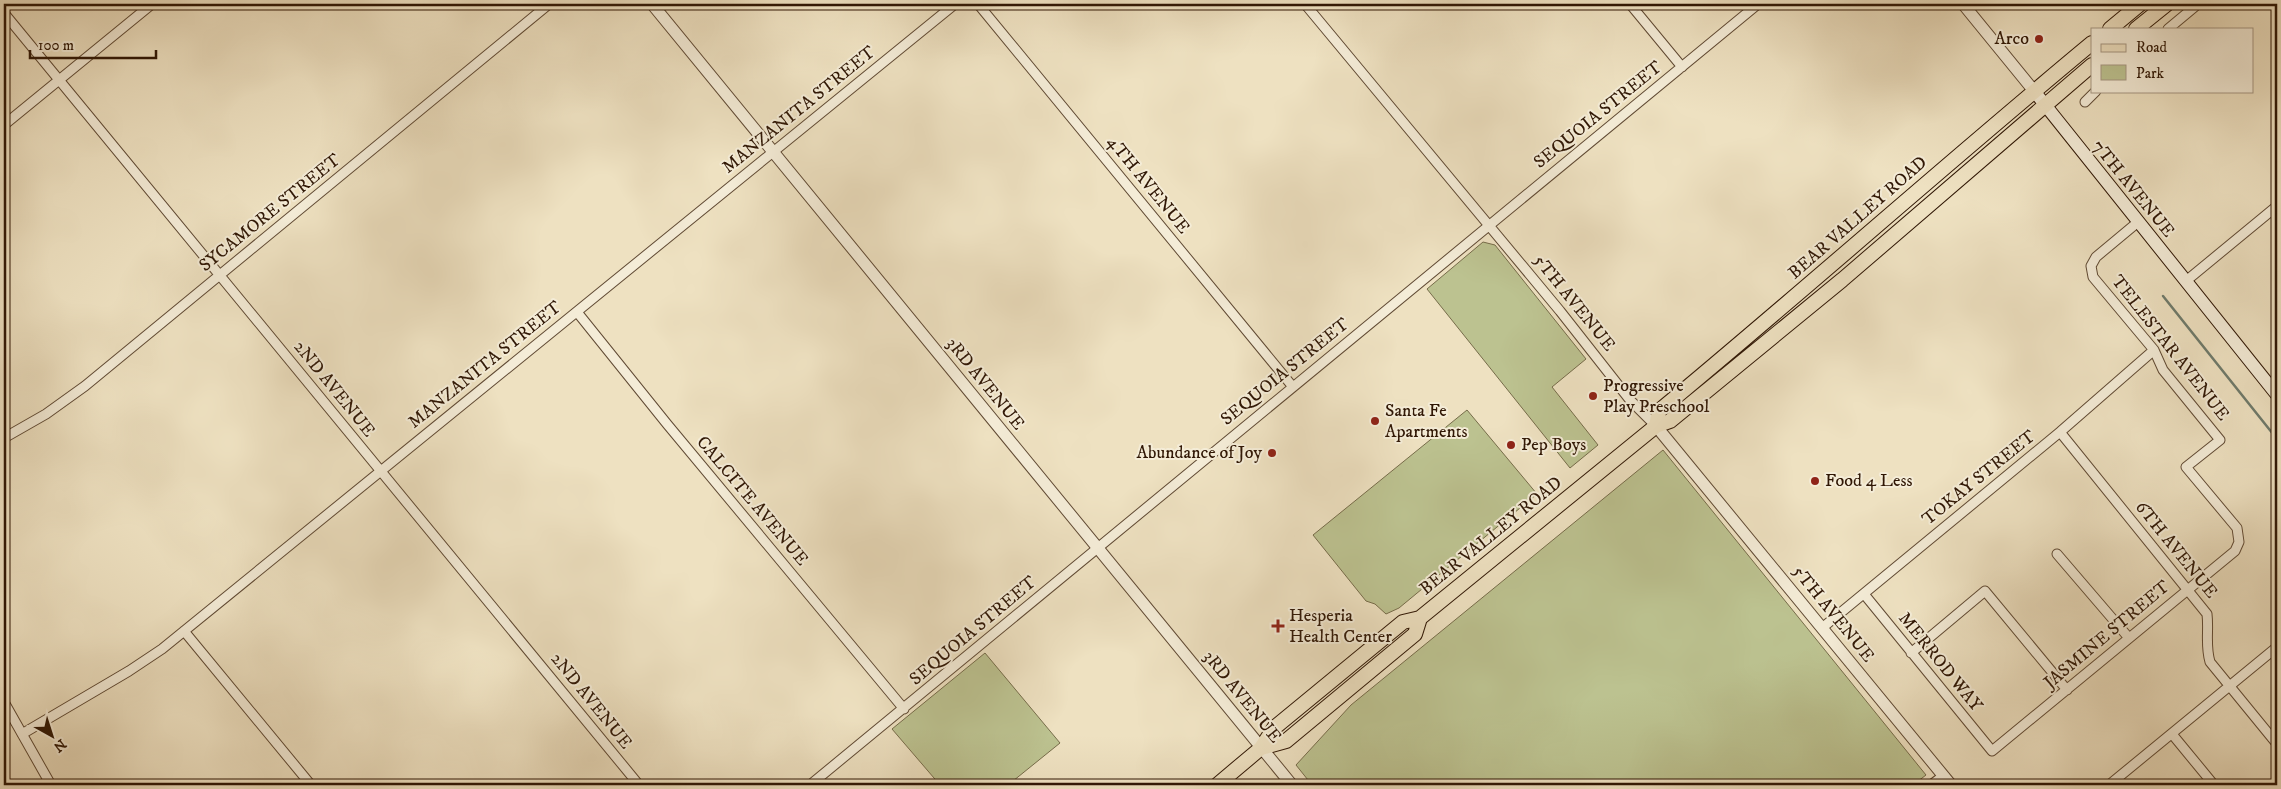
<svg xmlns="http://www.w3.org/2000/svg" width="2281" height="789" viewBox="0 0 2281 789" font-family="'IM FELL DW Pica',serif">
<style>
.green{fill:#bcc290;stroke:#766c4a}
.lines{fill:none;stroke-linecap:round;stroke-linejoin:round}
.stream{stroke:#6f7b6c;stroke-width:2.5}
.minor-casing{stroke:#604a34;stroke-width:11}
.tertiary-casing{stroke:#604a34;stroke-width:13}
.secondary-casing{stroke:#301705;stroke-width:14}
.primary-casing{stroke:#301705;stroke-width:16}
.minor{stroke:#f4ecd7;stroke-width:9}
.tertiary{stroke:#f4ecd7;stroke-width:11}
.secondary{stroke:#f4ecd7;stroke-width:12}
.primary{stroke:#eee1c1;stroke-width:14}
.poi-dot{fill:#8f2418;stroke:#f4ecd7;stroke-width:2}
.labels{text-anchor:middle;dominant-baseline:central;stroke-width:4;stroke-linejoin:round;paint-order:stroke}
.poi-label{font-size:18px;fill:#301705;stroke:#f4ecd7;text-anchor:start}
.street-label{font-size:18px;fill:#301705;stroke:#f4ecd7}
</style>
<rect width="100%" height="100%" fill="#eee1c1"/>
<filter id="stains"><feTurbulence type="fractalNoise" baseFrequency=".004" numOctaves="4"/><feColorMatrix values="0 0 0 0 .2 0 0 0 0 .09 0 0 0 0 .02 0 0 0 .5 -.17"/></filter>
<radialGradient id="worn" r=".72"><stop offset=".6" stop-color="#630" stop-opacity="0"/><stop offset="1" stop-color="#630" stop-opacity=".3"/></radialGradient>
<path class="green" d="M1483,242L1495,245L1586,359L1552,387L1598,445L1570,468L1427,289Z
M1467,410L1537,494L1399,608L1386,614L1375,604L1366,601L1313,535Z
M1663,450L1926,775L1913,785H1312L1296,765L1351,705Z
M985,653L1060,743L1013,781L1016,785H940L892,729Z"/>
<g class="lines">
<path class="stream" d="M2163,296L2277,439"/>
<defs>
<path id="minor" d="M978,4L1293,387
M1305,4L1560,311L1630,400L1656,426
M1630,4L1682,67
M4,13L639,785
M2168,29L2198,4
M2085,102L2096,91
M4,125L152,4
M2186,281L2277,206
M577,312L667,424L904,709
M2060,432L2207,614C2209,631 2205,645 2210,662L2277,744
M4,438L46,414L85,386L549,4
M2057,554L2129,638
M1864,594L1992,751L2235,551L2239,542L2237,528L2186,467L2220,440L2163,370L2154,350L2093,277L2091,266L2096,257L2138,222
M1822,628L2060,432L2154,350
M184,631L311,785
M1911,653L1985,591L2067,690
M4,702L51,785
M22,734L129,671L162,649L955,4
M2172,734L2214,785
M810,785L1758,4
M1931,785L1943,776
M2109,785L2277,647"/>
<path id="tertiary" d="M652,4L1292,785
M1963,4L2034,91
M1656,426L1951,785"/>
<path id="secondary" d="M2034,91L2277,395"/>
<path id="primary" d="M2110,29L2140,4
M2136,29L2167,4
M1656,426L1659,411C1805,290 1946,164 2092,43
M1261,748L1286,741L1415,634L1420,618
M1217,785L1261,748L1274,728L1403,622L1420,618L1656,426L1670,421L1842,280L2092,65"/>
</defs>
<use href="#minor" class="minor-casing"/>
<use href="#tertiary" class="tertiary-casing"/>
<use href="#secondary" class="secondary-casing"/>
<use href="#primary" class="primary-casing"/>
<use href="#minor" class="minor"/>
<use href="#tertiary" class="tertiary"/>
<use href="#secondary" class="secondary"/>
<use href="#primary" class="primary"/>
</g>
<g class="poi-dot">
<circle cx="2039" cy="39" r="5"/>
<circle cx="1593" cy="396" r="5"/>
<circle cx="1375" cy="421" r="5"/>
<circle cx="1511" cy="445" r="5"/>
<circle cx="1272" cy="453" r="5"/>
<circle cx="1815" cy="481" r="5"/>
<path d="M1275.5 618.5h5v5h5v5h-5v5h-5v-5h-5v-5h5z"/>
</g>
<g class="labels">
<g class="poi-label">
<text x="2029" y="39" text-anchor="end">Arco</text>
<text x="1603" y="386">Progressive<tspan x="1603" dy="21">Play Preschool</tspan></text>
<text x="1385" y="411">Santa Fe<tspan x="1385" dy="21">Apartments</tspan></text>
<text x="1521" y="445">Pep Boys</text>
<text x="1262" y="453" text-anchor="end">Abundance of Joy</text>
<text x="1825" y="481">Food 4 Less</text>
<text x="1289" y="616">Hesperia<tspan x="1289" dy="21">Health Center</tspan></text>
</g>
<g class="street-label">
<text transform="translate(799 110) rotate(-39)">MANZANITA STREET</text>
<text transform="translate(1598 115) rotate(-39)">SEQUOIA STREET</text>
<text transform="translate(1148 185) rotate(51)">4TH AVENUE</text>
<text transform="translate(2133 189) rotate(51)">7TH AVENUE</text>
<text transform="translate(270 213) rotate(-39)">SYCAMORE STREET</text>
<text transform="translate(1858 218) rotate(-41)">BEAR VALLEY ROAD</text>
<text transform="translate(1574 303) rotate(51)">5TH AVENUE</text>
<text transform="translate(2170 348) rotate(52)">TELESTAR AVENUE</text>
<text transform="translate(485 365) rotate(-39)">MANZANITA STREET</text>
<text transform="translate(1285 372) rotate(-39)">SEQUOIA STREET</text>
<text transform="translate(985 384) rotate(51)">3RD AVENUE</text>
<text transform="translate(334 389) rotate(51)">2ND AVENUE</text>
<text transform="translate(1979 478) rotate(-39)">TOKAY STREET</text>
<text transform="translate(752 501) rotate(50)">CALCITE AVENUE</text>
<text transform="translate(1491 536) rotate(-39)">BEAR VALLEY ROAD</text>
<text transform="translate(2176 550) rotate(51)">6TH AVENUE</text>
<text transform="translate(1833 614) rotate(51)">5TH AVENUE</text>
<text transform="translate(973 631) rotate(-40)">SEQUOIA STREET</text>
<text transform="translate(2107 635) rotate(-40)">JASMINE STREET</text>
<text transform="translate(1940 662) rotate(51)">MERROD WAY</text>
<text transform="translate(1242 697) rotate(51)">3RD AVENUE</text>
<text transform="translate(591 701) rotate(51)">2ND AVENUE</text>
</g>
</g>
<rect width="2281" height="789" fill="none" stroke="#eee1c1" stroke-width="20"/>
<rect x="5" y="5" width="2271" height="779" fill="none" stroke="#301705" stroke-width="2.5"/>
<rect x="10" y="10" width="2261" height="769" fill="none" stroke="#301705"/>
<rect x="2091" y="28" width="162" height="65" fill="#f4ecd7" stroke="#a69783"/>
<rect x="2101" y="44" width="25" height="8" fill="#eee1c1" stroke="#a69783"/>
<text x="2136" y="52" font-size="15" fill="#301705">Road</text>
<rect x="2101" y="65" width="25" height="15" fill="#bcc290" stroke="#a69783"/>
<text x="2136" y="78" font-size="15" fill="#301705">Park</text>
<g transform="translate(52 736) rotate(141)" stroke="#f4ecd7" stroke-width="4" paint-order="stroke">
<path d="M0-4L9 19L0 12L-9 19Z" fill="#301705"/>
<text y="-8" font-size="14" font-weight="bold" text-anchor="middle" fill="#301705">N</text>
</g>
<path d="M30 50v8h126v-8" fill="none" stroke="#301705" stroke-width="2.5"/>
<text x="38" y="50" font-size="15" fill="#301705" stroke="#f4ecd7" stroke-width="4" paint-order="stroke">100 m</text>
<rect width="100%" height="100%" filter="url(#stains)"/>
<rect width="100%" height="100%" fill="url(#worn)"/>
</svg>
